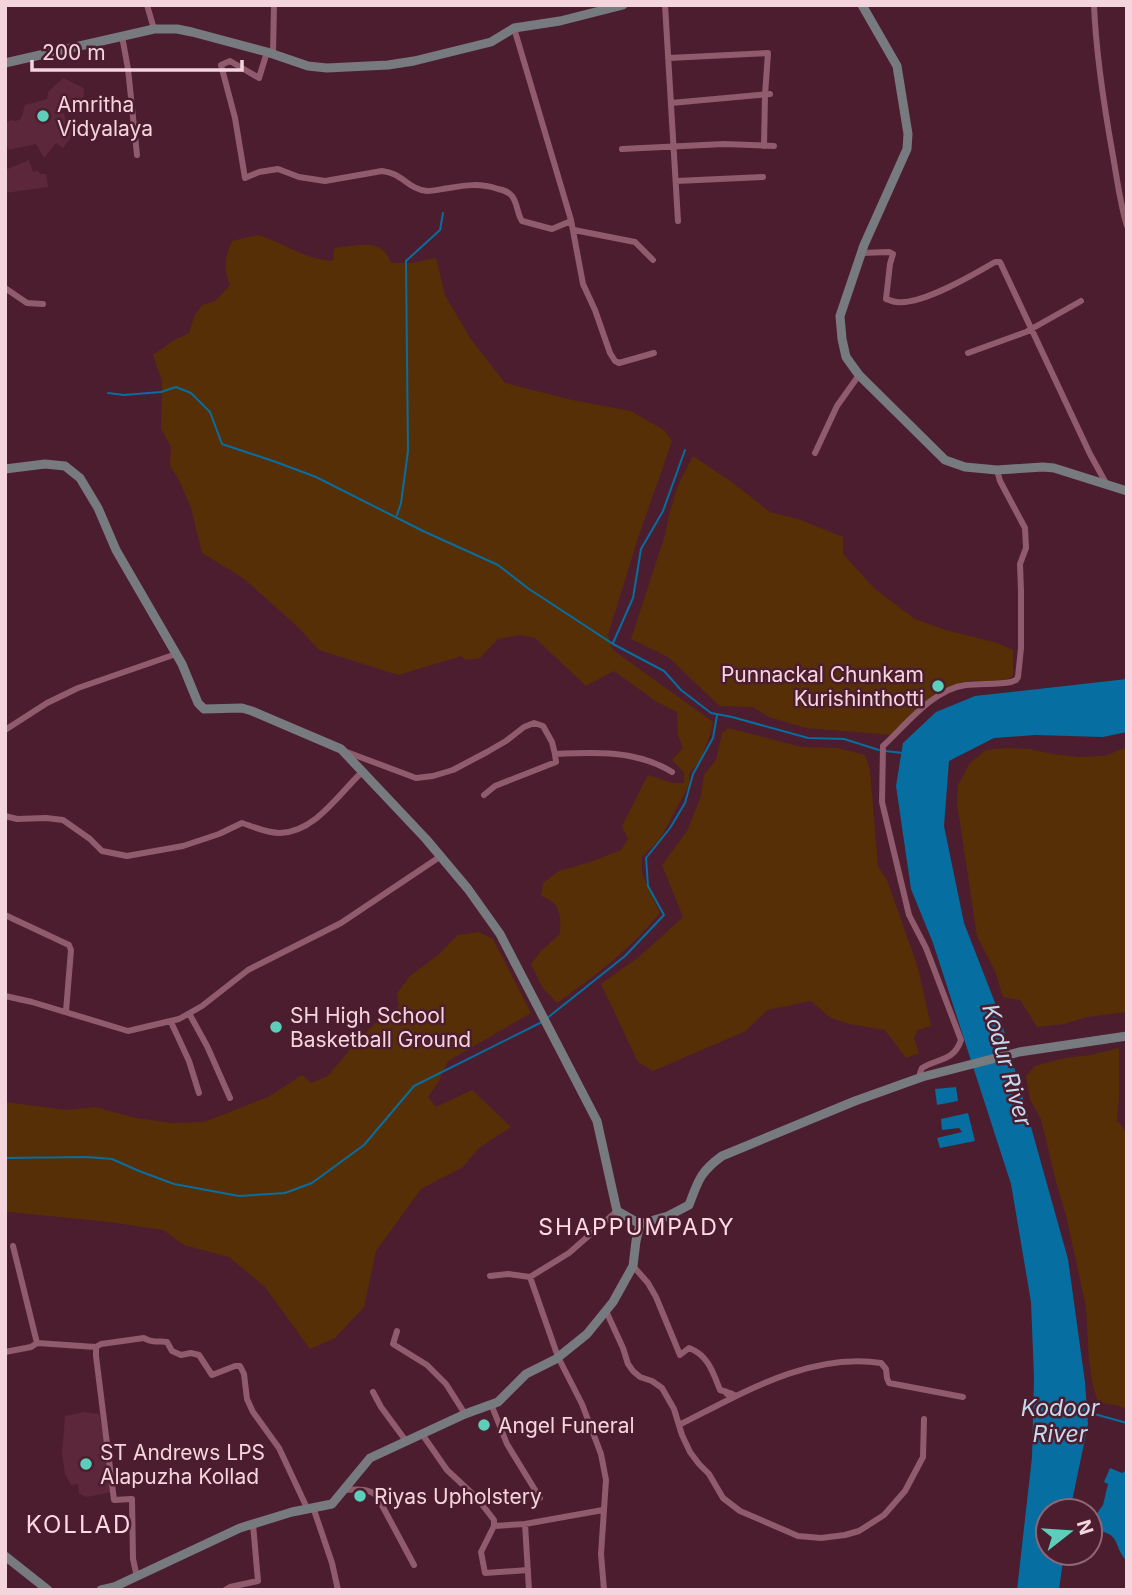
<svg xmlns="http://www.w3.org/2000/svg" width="1132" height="1595" viewBox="0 0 1132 1595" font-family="Inter,sans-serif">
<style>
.built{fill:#5c273a}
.green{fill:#572f07}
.water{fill:#066ea0}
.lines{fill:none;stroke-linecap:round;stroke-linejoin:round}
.stream{stroke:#066ea0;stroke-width:2}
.street{stroke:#905b6c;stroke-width:6}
.secondary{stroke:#777a7f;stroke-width:9}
.poi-dot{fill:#5dceb9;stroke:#4c1d2e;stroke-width:2.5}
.labels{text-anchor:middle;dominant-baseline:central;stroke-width:5;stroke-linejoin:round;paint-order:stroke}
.poi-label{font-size:21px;fill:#f4d4dd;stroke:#4c1d2e;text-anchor:start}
.water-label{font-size:23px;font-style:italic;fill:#c3dbec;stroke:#4c1d2e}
.neighbourhood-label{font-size:23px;letter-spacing:2px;fill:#fed9e3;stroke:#4c1d2e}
.quarter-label{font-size:24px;letter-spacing:2px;fill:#fed9e3;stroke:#4c1d2e}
</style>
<rect width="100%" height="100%" fill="#4c1d2e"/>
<path class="built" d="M63,78L84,88L83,103L57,108L64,114L67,125L75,120L77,130L63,148L56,143L44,158L36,144L9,150L5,141V124L10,120L16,121L21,119L25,105L47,99L48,92Z
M29,160L33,172L38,171L40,174H46L48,187L5,193V170Z
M84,1412L99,1414L106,1449L111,1492L87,1497L79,1494L78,1484L71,1485L65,1474L62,1454L65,1416Z"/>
<path class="green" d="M258,235C284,243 306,260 333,261L334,249L339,247C361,246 382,237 391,263H412L436,258L445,295L470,338L505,383L572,400L631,411L664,430L672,441L638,538L608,635L613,650L713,722L710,735L701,759L689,774V785L660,839L642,857V874L660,913C631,948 594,977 557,1003L542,987L531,964L541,951L560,934C561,915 561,903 541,896L543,883L559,871L590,862L621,850L628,839L622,826L648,775L672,783H684V773L672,760L683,748L678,735L677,712L657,702L614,671L586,686L535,638L520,635L498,639L480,658L465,660L462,656L398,675L319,650L298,627L243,578L202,553L191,508L179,480L170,466L171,447L161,429L162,381L153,355L174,340L189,333L194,317L202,305L215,301L230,285C223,269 225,257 232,241Z
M693,456L733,483L770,512L798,519L843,537V554L875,589L915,619L946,630L997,643L1013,650V676C1000,685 985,680 970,681C937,686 913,711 893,735L806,728L769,717L753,707L720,706L668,657L631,639L665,535L669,515L678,485Z
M728,728L801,747L837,748L865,755L870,770L878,866L887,880L918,968L931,1026L918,1030L914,1038L919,1053L906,1058L885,1030L850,1024L831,1018L811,1001L767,1010L746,1031L653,1071L638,1062L601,984L639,957L683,917L662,865L687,831L701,796L704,775L716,760L722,733Z
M1127,747V1012L1087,1017L1064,1024L1037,1027L1020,1000L1003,997L995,971L977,936L957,803L958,785L970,763L986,750L1006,748L1029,749L1053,754L1078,757L1105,756Z
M479,932L493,939L531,1013L448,1061L439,1081L428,1097L436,1107L472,1090L511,1127L479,1148L463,1167L421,1189L376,1251L364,1307L335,1338L310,1349L265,1287L229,1257L184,1245L163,1230L109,1222L9,1212L5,1213V1102L67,1110L95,1107L136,1118L172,1123L204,1122L268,1097L302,1075L311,1083L328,1076L357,1041L377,1022L399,1006L397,993L410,976L438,955L458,935Z
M1119,1048V1096L1117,1120L1127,1133V1409L1119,1406L1098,1402L1093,1386L1089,1361L1086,1307L1066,1215L1056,1182L1041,1119L1030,1100L1026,1076L1035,1066L1065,1058L1091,1055Z"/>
<path class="water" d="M1127,679V732L1103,737L1035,735L994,738L949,761L944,826L964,923L999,1013L1068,1259L1085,1382L1088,1424L1070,1511H1048V1553H1064L1059,1590H1017L1032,1457L1034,1377L1031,1302L1011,1184L933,943L911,889L896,786L903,743L936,712L975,696Z
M956,1087L958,1101L937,1105L935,1089Z
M968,1113L975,1141L940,1148L937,1138L962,1132L959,1128L942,1130L941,1119Z
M1110,1468L1122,1473L1127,1470V1561C1112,1546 1123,1535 1096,1530L1095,1516L1103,1505L1108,1484L1104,1482Z"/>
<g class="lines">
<path class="stream" d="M108,393L124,395L161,392L176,387L191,393L210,412L222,444L276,462L316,477L423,531L498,565L529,589L578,621L613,644L664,671L681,690L711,713L732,717L808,738L844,739L879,750
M397,515L401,503L408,451L406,261L440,230L443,213
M613,643L633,598L641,549L663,511L685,450
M885,751L903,753
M546,1019L625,956L664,915L648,886L646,858L670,828L685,803L693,774L713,738L717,715
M5,1158L87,1157L112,1159L139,1171L174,1184L239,1196L285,1193L312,1183L364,1145L414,1086L542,1022
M1087,1412L1127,1423"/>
<path class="street" d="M147,5L154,29
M665,5L678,221
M1094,5C1096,55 1104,106 1113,156C1117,179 1120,203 1127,226
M514,28L571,220L583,284L595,310L610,353L615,361L619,363L654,353
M122,36L128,69L137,155
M267,52L259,78L230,61L221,65L235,118L245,178L259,172L278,169L299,177L325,181L382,171C403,173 407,189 427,191C434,191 441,189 449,188C466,185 480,183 498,189C503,190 508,191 512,196C518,204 517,214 522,221L552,229L571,221
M273,53L274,5
M669,58L768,53L765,95L764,146
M671,103L770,94
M622,149L724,144L774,146
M676,181L763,177
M574,230L635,242L653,260
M861,253L889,252L893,254L890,264L886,299C890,300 893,302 897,302C922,305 973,275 995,262H1000L1090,454L1107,485
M5,288L27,303L43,304
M968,353L1026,332L1081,301
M815,453L837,406L859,375
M5,730L47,703L78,688L176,654
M344,751L416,778L433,776L453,770L487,752L506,741L524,727L534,723L543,726L552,742L555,754C594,752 637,750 672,772
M484,795L495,786L556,762L555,754
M5,816L17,819L46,818L63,820L90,839L102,851L127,856L183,846L219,834L242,823C254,827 267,833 280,833C315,832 338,795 362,772
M5,915L69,945L71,950L66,1011
M5,996L32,1002L128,1031L179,1019L202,1006L248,970L341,923L441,856
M190,1015L207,1046L230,1098
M171,1022L189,1061L199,1093
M922,1077L920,1073L922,1068C939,1058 954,1061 961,1040L926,948L909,915L882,802L883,746C906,725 933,689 966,685C981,683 996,685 1011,682L1016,680L1018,677L1021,648V591L1020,564L1026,548L1025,528L1000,481L997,470
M13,1246L37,1343
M633,1266L648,1283L656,1297L680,1355L689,1348C708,1355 713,1372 720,1390L727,1392V1394L730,1393L736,1396
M490,1276L508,1274L530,1277L569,1253L617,1211
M530,1277L558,1357L582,1404L601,1454L606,1480L601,1554L604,1590
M606,1311L623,1348L628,1364L633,1371L640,1377L652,1381L662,1388L674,1409L682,1435L690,1452L699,1464L709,1474L723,1498L740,1511L798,1536L821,1538L845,1535L859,1531L884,1515L905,1491L923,1457L924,1419
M397,1331L393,1344L427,1365L446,1384L465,1414
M5,1352L31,1347L37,1343L96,1347
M373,1392L381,1407L406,1441
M491,1404L507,1444L540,1498
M679,1425C741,1394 809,1352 881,1363L886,1369L887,1378L889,1383L963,1397
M422,1434L447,1470L477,1498L494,1520V1526L481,1552L485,1573L528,1570
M343,1490C355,1490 367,1487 377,1496L414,1565
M313,1507L332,1563L338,1590
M525,1524L529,1590
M494,1526L525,1524L603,1510
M137,1577L133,1559L132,1499L114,1500L96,1356V1347L101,1344L144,1338C153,1344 158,1340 167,1342L172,1351L181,1355L191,1353L199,1355L212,1375L235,1366H240L244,1374L247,1399L253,1412L279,1448L307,1508
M225,1590L230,1587L258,1581L253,1524"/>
<path class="secondary" d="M862,5L897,66L908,134L907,149L864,245L840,316L842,339L846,357L859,375L945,460L965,467L997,470L1043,467L1054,468L1127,491
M5,63L154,29H177L192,32L267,52L308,66L327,68L388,65L414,61L491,42L514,28L560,21L623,5
M5,469L45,464L65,466L80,478L98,508L116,550L182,664L198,703L204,709L242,708L252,711L341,749L426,839L468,889L500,934L597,1121L617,1211L640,1224
M5,1556L48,1590
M101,1590L114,1587L240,1528L292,1512L332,1504L370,1458L465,1414L498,1402L526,1374L556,1359L587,1334L613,1302L633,1266L636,1241L640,1224L668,1216L689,1205C698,1181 700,1172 722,1156L855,1101L922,1077L1019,1052L1127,1036"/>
</g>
<g class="poi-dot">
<circle cx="43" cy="116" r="7"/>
<circle cx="938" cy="686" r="7"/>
<circle cx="276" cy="1027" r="7"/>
<circle cx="484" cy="1425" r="7"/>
<circle cx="86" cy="1464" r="7"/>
<circle cx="360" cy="1496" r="7"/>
</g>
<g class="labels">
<g class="poi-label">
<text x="57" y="104">Amritha<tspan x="57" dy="24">Vidyalaya</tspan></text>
<text x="924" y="674" text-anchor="end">Punnackal Chunkam<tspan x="924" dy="24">Kurishinthotti</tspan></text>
<text x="290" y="1015">SH High School<tspan x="290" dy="24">Basketball Ground</tspan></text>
<text x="498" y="1425">Angel Funeral</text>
<text x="100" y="1452">ST Andrews LPS<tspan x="100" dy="24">Alapuzha Kollad</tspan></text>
<text x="374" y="1496">Riyas Upholstery</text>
</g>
<g class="water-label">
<text transform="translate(1007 1065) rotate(74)">Kodur River</text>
<text x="1060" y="1408">Kodoor<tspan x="1060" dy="26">River</tspan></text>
</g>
<g class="neighbourhood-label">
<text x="637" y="1227">SHAPPUMPADY</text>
</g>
<g class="quarter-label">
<text x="79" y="1524">KOLLAD</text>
</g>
</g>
<rect width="1132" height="1595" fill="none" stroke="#f4d4dd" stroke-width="14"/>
<g transform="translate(1069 1532) rotate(73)"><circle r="33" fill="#4c1d2e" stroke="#8f6674" stroke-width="2"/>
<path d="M0-5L12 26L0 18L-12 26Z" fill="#5dceb9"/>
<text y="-10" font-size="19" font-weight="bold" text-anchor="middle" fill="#f4d4dd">N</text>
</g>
<path d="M32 60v10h210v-10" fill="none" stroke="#f4d4dd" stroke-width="3.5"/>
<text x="42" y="60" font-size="21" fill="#f4d4dd" stroke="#4c1d2e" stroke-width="5" paint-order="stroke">200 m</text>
</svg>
